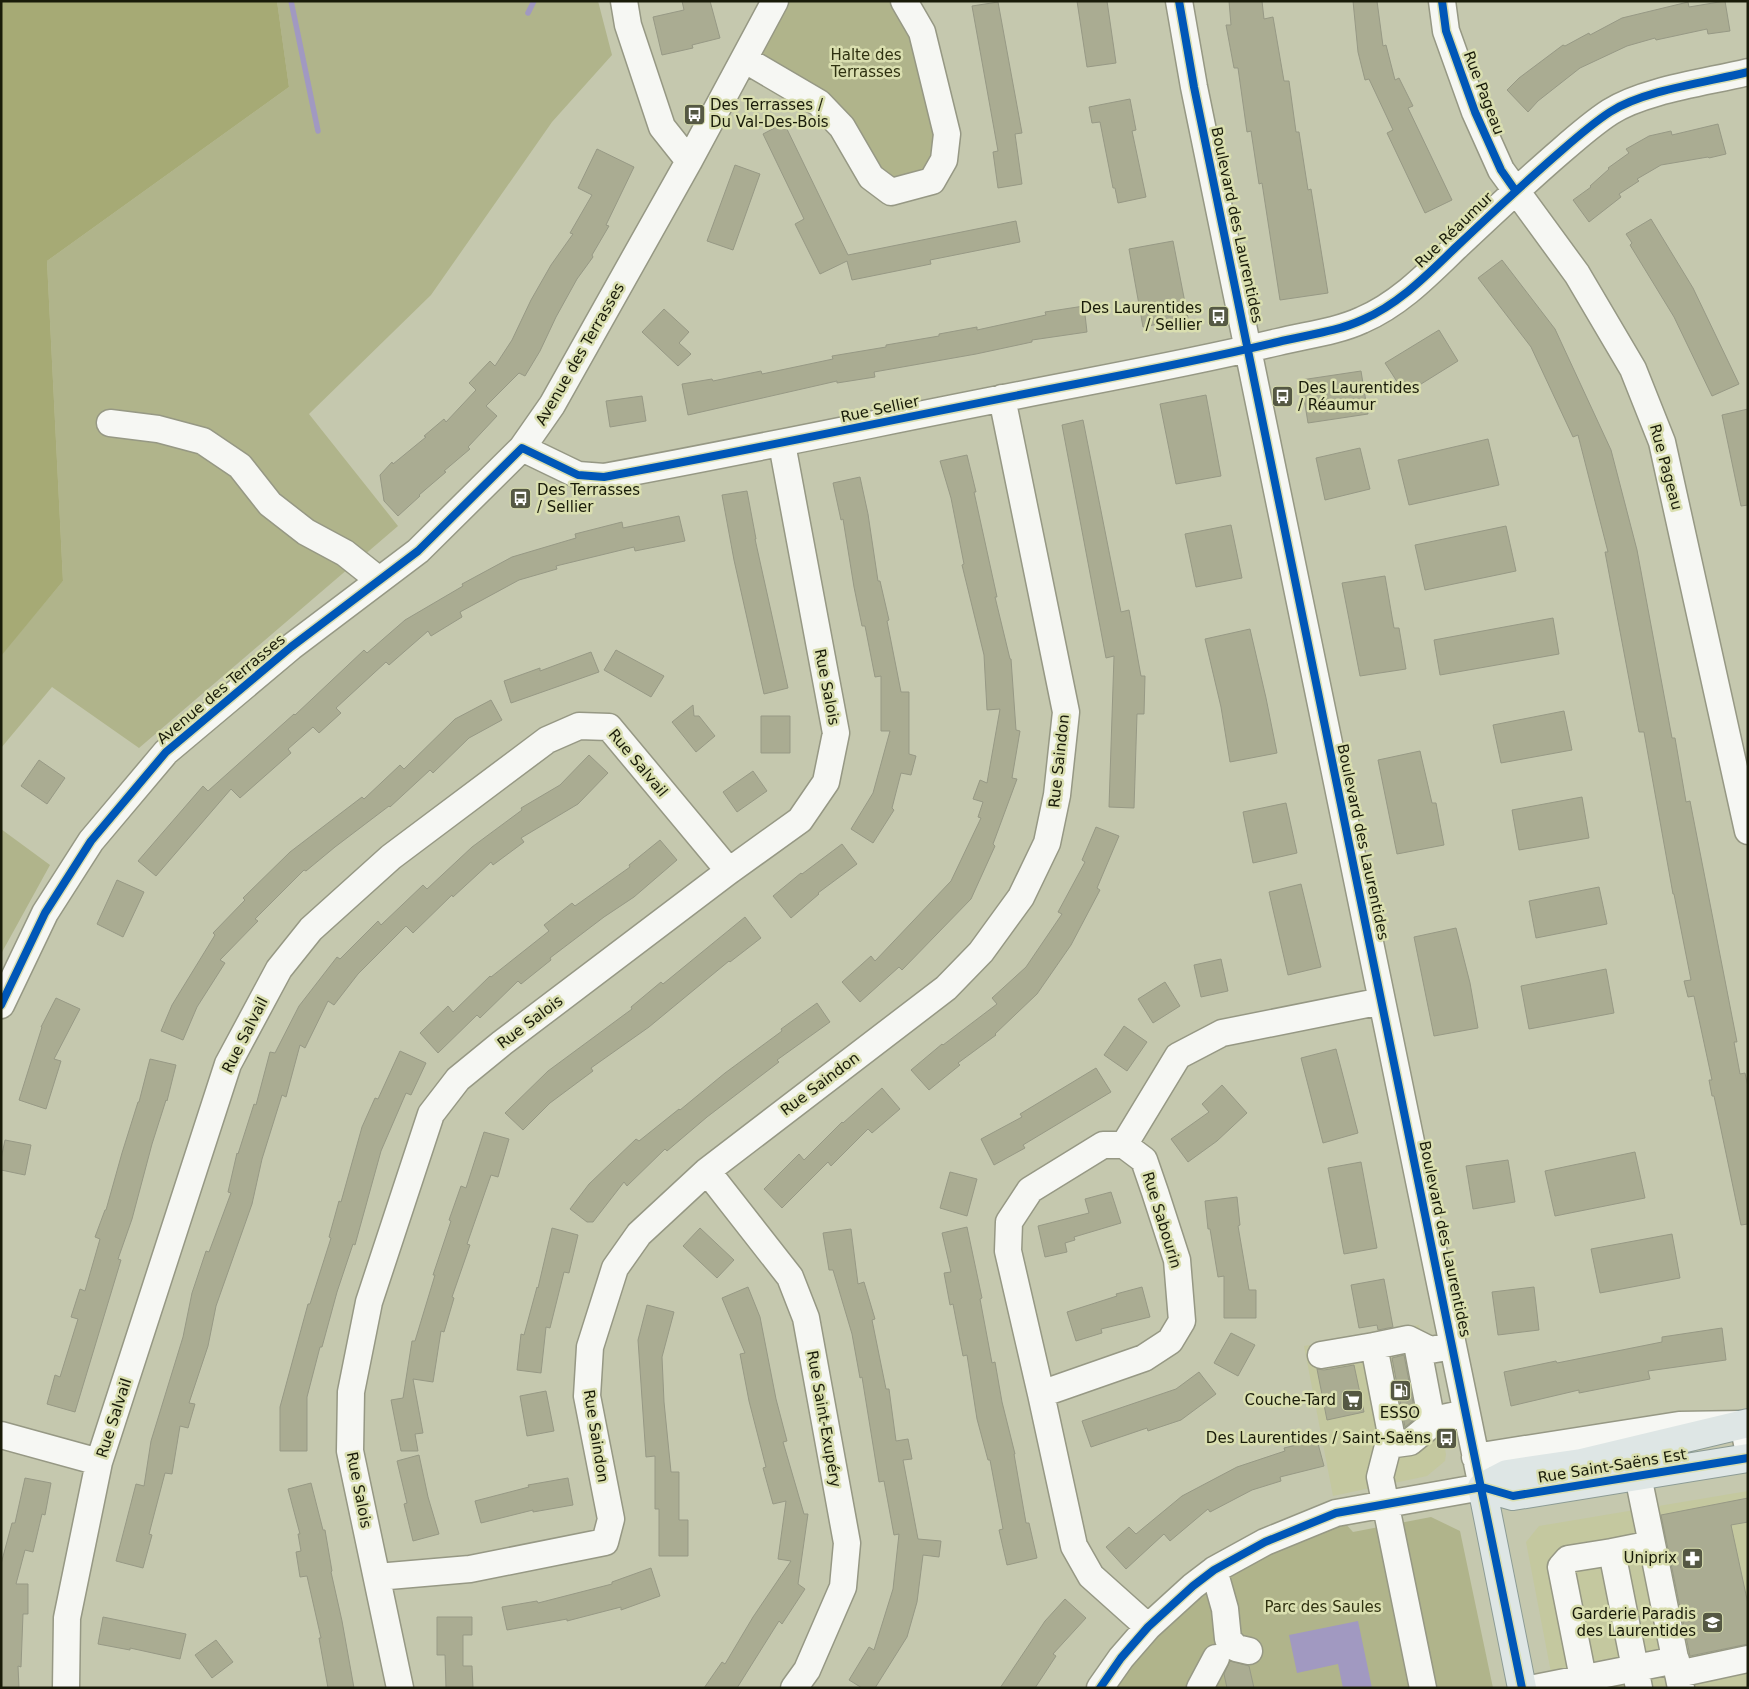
<svg xmlns="http://www.w3.org/2000/svg" width="1749" height="1689" viewBox="0 0 1749 1689" font-family="'DejaVu Sans',sans-serif">
<style>
.built{fill:#c4c89f}
.green{fill:#b0b48b}
.forest{fill:#a6aa75}
.water{fill:#a199c1}
.lines{fill:none;stroke-linecap:round;stroke-linejoin:round}
.stream{stroke:#a199c1;stroke-width:5.5}
.building{fill:#aaac92;stroke:#979985}
.minor-casing{stroke:#969884;stroke-width:29}
.major-casing{stroke:#8c9b95;stroke-width:30}
.minor{stroke:#f6f7f3;stroke-width:26}
.major{stroke:#dee6e5;stroke-width:28}
.cycleway-casing{stroke:#dadfb0;stroke-width:11}
.cycleway{stroke:#0057b8;stroke-width:8}
.labels{text-anchor:middle;dominant-baseline:central;stroke-width:5;stroke-linejoin:round;paint-order:stroke}
.park-label{font-size:15px;fill:#2f3110;stroke:#dadfb0}
.street-label{font-size:15px;fill:#191b09;stroke:#dadfb0}
.poi-label{font-size:15px;fill:#191b09;stroke:#dadfb0;text-anchor:end}
</style>
<rect width="100%" height="100%" fill="#c5c8ae"/>
<path class="built" d="M1419,1325L1446,1454L1445,1461L1427,1476L1333,1496L1304,1346Z
M1748,1491V1688H1554L1526,1542L1539,1526Z"/>
<path class="green" d="M277,1H598L612,55L552,122L431,295L309,414L398,526L139,748L52,687L1,748V655L63,581L47,261L289,87Z
M775,1H904L944,160L891,192L842,127L744,59Z
M1,829L50,865L1,954Z
M1336,1513L1353,1532L1431,1517L1460,1531L1493,1688H1100L1193,1586Z"/>
<path class="forest" d="M1,1H277L289,87L47,261L63,581L1,656Z"/>
<path class="water" d="M1358,1621L1372,1688H1343L1338,1664L1297,1673L1289,1635Z"/>
<g class="lines">
<path class="stream" d="M291,1L318,131
M528,13L534,1"/>
</g>
<path class="building" d="M682,1H710L720,38L692,45L693,48L662,55L653,17L684,10Z
M1077,1H1107L1116,63L1087,67Z
M1229,1H1262L1264,19L1273,17L1284,81H1289L1296,132H1299L1308,190L1311,189L1328,293L1280,300L1262,183L1259,184L1251,131L1247,132L1238,68H1234L1226,25H1231Z
M1353,1H1377L1383,46L1386,45L1395,80L1399,78L1413,106L1408,108L1452,200L1425,213L1387,133L1393,130L1369,79L1365,80L1358,52Z
M1725,1L1730,31L1708,34L1707,29L1656,40L1655,38L1627,46L1580,68L1538,101L1528,112L1507,90L1519,78L1563,45L1565,46L1589,33L1590,35L1622,18L1688,2L1689,7Z
M998,2L1022,133L1015,134L1022,184L998,188L993,152L998,151L972,6Z
M1130,99L1136,130L1132,131L1146,197L1118,203L1115,188H1113L1100,122L1092,123L1089,107Z
M784,123L848,255L1016,221L1020,242L930,260L931,264L852,280L847,261L820,274L795,224L804,219L763,134Z
M1718,124L1726,154L1709,158L1708,157L1661,165L1637,179L1639,181L1619,194L1621,197L1589,222L1573,200L1591,187L1590,186L1609,169L1608,168L1629,153L1626,149L1649,136L1671,131L1672,135Z
M597,149L634,167L606,225L609,226L592,255L593,257L577,279L556,317L540,351L525,376L519,373L486,406L497,416L468,447L470,449L444,471L446,472L419,495L420,496L398,516L384,501L380,475L392,462L393,464L426,437L424,436L444,419L446,422L476,390L469,383L490,361L495,366L512,340L531,300L551,265L573,234L570,233L592,195L578,188Z
M735,165L760,174L733,250L707,241Z
M1651,219L1693,288L1739,384L1712,396L1674,317L1630,245L1632,243L1626,234Z
M1173,241L1188,318L1143,327L1129,249Z
M1502,260L1555,329L1611,450L1637,550L1672,738H1675L1686,802L1690,801L1737,1042H1734L1740,1074L1745,1073L1748,1087V1224L1741,1225L1714,1096H1712L1709,1080H1712L1694,996L1688,997L1684,981L1691,980L1674,894H1673L1644,732H1639L1605,552H1608L1578,435L1573,437L1531,347L1478,278Z
M1084,306L1087,332L1032,340V342L976,354L874,372L875,377L837,383V381L688,415L682,384L712,379L713,381L761,371L762,374L833,359L832,356L886,347V345L939,336V334L977,327V330L1046,315L1045,312Z
M664,309L689,332L679,343L691,354L678,366L642,332Z
M1439,330L1458,361L1405,394L1385,363Z
M1361,371L1368,414L1308,423L1301,380Z
M1206,395L1221,476L1176,484L1160,404Z
M642,396L646,421L610,427L606,401Z
M1748,409V505L1741,506L1722,415Z
M1083,420L1121,612L1129,610L1141,676H1145L1144,714H1137L1134,808L1109,807L1114,656L1106,658L1062,425Z
M1488,439L1499,485L1409,505L1398,460Z
M1360,448L1370,489L1325,500L1316,458Z
M967,455L976,492H974L997,597H995L1010,659H1011L1016,730L1020,731L1012,778L1017,779L993,844L995,846L971,899L902,970L899,967L860,1002L842,982L871,956L875,961L951,881L981,818L978,817L983,802L973,799L980,780L987,783L1000,709L987,710L984,655L962,565L964,564L951,498L940,461Z
M860,477L868,514L878,581H880L889,620L887,621L901,692H909V754L916,756L911,775L901,773L892,808L894,810L873,843L851,829L873,793L890,731H881V676L875,677L865,626H862L854,587L843,519L841,520L833,483Z
M747,491L756,539H755L788,688L764,694L734,560L722,495Z
M679,516L685,541L635,551L634,547L556,566L557,569L519,580L460,612L462,617L431,636L428,631L389,665L386,662L336,708L341,713L319,733L313,727L288,749L291,753L240,798L231,789L156,876L138,861L203,786L208,791L294,714L295,715L364,650L367,653L405,620L463,586L462,584L512,557L576,538L575,534L622,522L623,528Z
M1231,525L1242,578L1196,587L1185,534Z
M1506,526L1516,571L1425,590L1415,545Z
M1385,576L1394,628H1399L1406,669L1360,676L1342,583Z
M1553,618L1559,654L1440,675L1434,640Z
M1250,629L1266,698L1277,753L1230,762L1221,707L1205,639Z
M616,650L664,676L651,697L604,670Z
M591,652L599,672L511,703L504,681L540,668V671Z
M491,700L502,720L469,738L433,773L430,770L390,807L389,806L335,847L306,871L304,870L255,919L258,921L220,960L225,963L197,1007L183,1040L161,1031L172,1005L215,935L213,933L245,900L243,898L290,852L362,797L364,799L400,765L404,769L455,719Z
M693,705L694,716H699L715,736L696,752L672,722Z
M1564,711L1572,750L1501,763L1493,725Z
M761,716H790V753H761Z
M1420,751L1432,803H1436L1444,845L1397,854L1378,760Z
M589,755L608,773L578,804L521,838L524,842L493,865L491,862L453,897L452,895L413,933L406,926L358,974L334,1005L328,1001L305,1048L300,1045L286,1097L282,1095L262,1159L252,1204L216,1306L208,1346L189,1403L195,1404L188,1428L180,1426L172,1474L165,1473L149,1534L152,1535L143,1568L116,1561L136,1484L144,1486L151,1441L183,1337L192,1293L206,1251L209,1252L231,1193L228,1192L237,1153L238,1154L254,1104L256,1105L270,1052L275,1053L299,1006L337,957L340,959L378,921L381,925L423,885L427,889L472,847L522,810L521,808L560,785Z
M39,760L65,778L47,804L21,786Z
M753,771L767,791L737,812L723,792Z
M1582,797L1589,838L1519,850L1512,810Z
M1286,803L1297,853L1253,863L1243,812Z
M1096,827L1119,836L1097,888L1100,890L1071,945L1037,994L995,1034L996,1035L958,1063L960,1065L929,1090L911,1070L942,1044L943,1045L997,1004L992,998L1026,967L1062,914L1058,912L1085,862L1082,860Z
M660,840L677,860L634,897L604,917L550,958L551,960L521,984L518,981L480,1018L477,1015L438,1053L420,1033L448,1006L453,1012L490,976L491,977L549,931L544,925L572,903L575,906L630,867L629,865Z
M842,844L857,864L818,893L819,894L791,918L773,896L801,873L802,874Z
M117,880L144,892L123,937L97,924Z
M1301,884L1321,967L1288,975L1269,892Z
M1599,887L1607,924L1536,938L1529,901Z
M745,917L761,938L730,962L729,961L649,1027L591,1068L593,1071L550,1103L523,1130L505,1113L548,1071L632,1009L631,1007L661,982L663,984Z
M1456,928L1470,983L1478,1028L1434,1036L1414,937Z
M1221,959L1228,991L1201,997L1194,965Z
M1606,969L1614,1013L1529,1029L1521,986Z
M1165,982L1180,1006L1153,1023L1138,999Z
M56,998L80,1009L54,1059L61,1061L46,1109L19,1100L42,1027H41Z
M817,1003L830,1022L777,1060L779,1062L707,1117L667,1151L665,1149L627,1186L624,1182L593,1222H587L570,1209L589,1184L636,1139L639,1141L679,1109L680,1110L725,1073L782,1031L781,1029Z
M1124,1026L1147,1042L1127,1071L1104,1055Z
M1336,1049L1358,1133L1323,1143L1301,1058Z
M400,1051L426,1063L411,1095L406,1093L381,1151L355,1245L353,1244L337,1292L322,1347H320L307,1397V1451H280V1407L308,1304H310L331,1238L329,1237L339,1201L341,1202L362,1127L375,1098L378,1099Z
M150,1059L176,1065L167,1101L166,1100L152,1144L132,1219L118,1259L121,1260L75,1412L47,1404L55,1375L60,1377L78,1319L71,1317L80,1289L85,1291L100,1239L95,1237L105,1210H106L122,1153L138,1102H139Z
M1096,1068L1111,1092L1023,1145L1025,1148L994,1165L981,1139L1022,1117L1020,1114Z
M1222,1085L1247,1113L1217,1141L1188,1162L1171,1139L1209,1112L1202,1104Z
M882,1088L900,1109L872,1133L868,1129L831,1166L828,1162L782,1208L764,1189L799,1154L804,1160L842,1122L843,1123Z
M484,1132L509,1139L498,1177L491,1175L467,1244L470,1245L452,1297L454,1298L444,1332L441,1331L433,1382L413,1379L423,1433L415,1434L418,1451H401L391,1400L403,1398L412,1341H415L435,1275H433L451,1221L449,1220L461,1186L466,1188Z
M5,1140L31,1145L25,1175L1,1170V1159Z
M1635,1152L1645,1198L1555,1216L1545,1171Z
M1508,1160L1515,1202L1473,1209L1466,1166Z
M1361,1162L1377,1248L1344,1254L1328,1168Z
M950,1172L977,1179L967,1216L940,1208Z
M1111,1192L1121,1223L1074,1237L1075,1240L1065,1243L1067,1252L1045,1257L1038,1226L1089,1213L1085,1199Z
M1237,1197L1240,1225L1238,1226L1249,1290H1256V1318H1224V1276L1218,1277L1210,1229H1208L1205,1201Z
M967,1227L982,1298L980,1299L992,1363L995,1362L1002,1402L1015,1454H1014L1026,1523H1029L1037,1558L1007,1565L999,1530L1003,1529L990,1460H988L977,1419L967,1355L963,1356L953,1304L950,1305L944,1273L951,1272L942,1233Z
M552,1228L578,1235L569,1273L564,1272L550,1328L546,1327L541,1373L517,1370L521,1334L524,1335L537,1287L538,1288Z
M700,1228L734,1260L717,1278L683,1246Z
M851,1229L858,1284L864,1282L875,1319L872,1320L886,1389H889L896,1441L908,1439L912,1459L903,1460L918,1539L941,1541L939,1557L923,1555L917,1602L907,1637L875,1688H862L849,1680L869,1647L874,1650L893,1589L899,1534L894,1535L884,1481L879,1482L862,1377L860,1378L852,1334L833,1270H829L823,1233Z
M1672,1234L1680,1278L1600,1293L1591,1249Z
M1384,1279L1393,1327L1378,1330L1377,1325L1359,1328L1351,1285Z
M748,1287L760,1317L776,1399L787,1441L783,1442L804,1514H808L798,1584L805,1589L782,1624L779,1621L737,1688H704L722,1662L725,1664L753,1617L791,1561L778,1559L786,1501L773,1504L763,1468L766,1467L749,1401L740,1354L745,1353L722,1298Z
M1142,1287L1150,1317L1101,1329L1102,1333L1076,1341L1067,1312L1117,1296L1116,1294Z
M1534,1287L1539,1330L1498,1335L1492,1292Z
M647,1305L674,1312L662,1357L664,1402L671,1472H679V1520H688V1556H659V1509H655V1456L646,1457L638,1340Z
M1722,1328L1726,1360L1648,1371L1650,1379L1579,1393V1390L1511,1406L1504,1372L1556,1361L1557,1363L1662,1342V1337Z
M1231,1333L1255,1345L1238,1376L1214,1363Z
M1404,1355L1416,1418L1405,1427L1392,1358Z
M1354,1365L1364,1412L1327,1420L1317,1369L1324,1370Z
M1199,1372L1216,1394L1181,1420L1148,1431L1147,1428L1091,1447L1082,1421L1176,1389Z
M546,1391L554,1431L527,1436L520,1396Z
M1317,1440L1324,1466L1280,1477L1281,1481L1252,1490L1210,1512L1208,1509L1170,1541L1164,1534L1126,1569L1106,1547L1129,1527L1136,1534L1182,1496L1237,1467L1285,1451L1284,1448Z
M419,1455L428,1497L439,1534L413,1541L404,1504L407,1503L397,1461Z
M25,1478L51,1483L45,1515L42,1514L33,1552L25,1550L16,1584H28V1614H23L21,1667L18,1666L19,1688H1V1564L12,1523H15Z
M568,1478L573,1505L533,1512V1510L481,1523L475,1501L529,1487L528,1485Z
M311,1483L323,1530H325L332,1571L331,1572L342,1621L354,1688H328L319,1638H321L307,1576L300,1577L296,1552L301,1551L298,1534H300L288,1489Z
M1748,1498V1522L1731,1525L1748,1604V1644L1690,1656L1661,1515Z
M651,1568L660,1596L621,1610V1607L567,1621V1619L507,1630L502,1607L537,1601L538,1603L612,1584V1582Z
M1065,1599L1086,1618L1053,1654L1056,1656L1035,1688H1000L1045,1621Z
M103,1617L186,1634L180,1659L130,1648V1650L98,1644Z
M437,1617H472V1635H463V1666H472L473,1688H446L445,1655H437Z
M216,1640L233,1662L212,1678L195,1655Z
M1230,1661L1249,1666L1254,1688H1227L1224,1674Z"/>
<g class="lines">
<defs>
<path id="minor" d="M624,1L628,25L662,127L689,161
M1442,1L1446,31L1475,112L1501,170L1577,274L1633,369L1662,442L1748,831
M744,59L819,103L842,127L871,177L891,192L932,181L944,160L947,134L922,32L904,1
M110,423L158,429L203,441L240,466L270,504L306,532L345,553L379,580
M522,448L578,475L604,477C762,448 919,414 1076,384C1144,371 1211,358 1278,342C1306,335 1336,332 1362,320C1399,304 1427,275 1455,248C1490,215 1525,182 1561,151C1577,137 1593,123 1610,112C1644,90 1708,82 1748,72
M1,1005L45,913L91,841L166,752L291,647L418,551L522,448L552,405L689,161L775,1
M707,1171L790,1277L806,1318L847,1543L843,1587L807,1670L794,1688
M1417,1344L1432,1423
M1321,1355L1374,1346
M1041,1394L1008,1251L1009,1222L1030,1190L1103,1145H1124
M1,1435L99,1462
M1388,1445L1410,1442L1438,1419L1466,1413
M1475,1457L1679,1425L1743,1424L1748,1448
M1638,1476L1652,1544L1612,1552L1639,1688
M1652,1544L1681,1688
M1214,1570L1225,1609L1228,1639L1236,1648L1249,1651
M377,1577L470,1569L605,1542L611,1519L587,1396L590,1347L615,1268L639,1234L707,1171L946,988L981,952L1021,897L1047,843L1057,795L1066,712L1002,398
M1148,1627L1091,1576L1074,1546L1041,1394L1144,1358L1170,1341L1182,1321L1177,1260L1155,1192L1144,1160L1124,1145L1178,1056L1222,1033L1382,1001
M1678,1674L1748,1659
M66,1688L67,1618L99,1462L228,1064L279,969L311,929L391,857L547,740L579,726L609,727L729,871
M400,1688L350,1451L351,1392L369,1302L431,1114L458,1079L502,1043L729,871L800,820L826,782L836,733L782,444
M1100,1688L1121,1658L1148,1627L1193,1586L1214,1570L1265,1542L1336,1513L1482,1487L1194,87L1179,1
M1200,1688L1216,1658
M1423,1688L1380,1477L1391,1434L1374,1346L1408,1339L1430,1350L1453,1346
M1535,1688L1676,1660
M1585,1688L1561,1567L1568,1559L1612,1552"/>
<path id="major" d="M1482,1487L1507,1474L1581,1463L1748,1423
M1482,1487L1513,1496L1748,1458
M1482,1487L1522,1688"/>
</defs>
<use href="#minor" class="minor-casing"/>
<use href="#major" class="major-casing"/>
<use href="#minor" class="minor"/>
<use href="#major" class="major"/>
<defs>
<path id="cycleway" d="M1179,1L1194,87L1522,1688
M1442,1L1446,31L1475,112L1501,170L1515,190
M1,1005L45,913L91,841L166,752L291,647L418,551L522,448L578,475L604,477C762,448 919,414 1076,384C1144,371 1211,358 1278,342C1306,335 1336,332 1362,320C1399,304 1427,275 1455,248C1490,215 1525,182 1561,151C1577,137 1593,123 1610,112C1644,90 1708,82 1748,72
M1100,1688L1121,1658L1148,1627L1193,1586L1214,1570L1265,1542L1336,1513L1482,1487L1513,1496L1748,1458"/>
</defs>
<use href="#cycleway" class="cycleway-casing"/>
<use href="#cycleway" class="cycleway"/>
</g>
<defs>
<symbol id="bus-square" viewBox="-11 -11 22 22"><rect x="-9" y="-9" width="18" height="18" rx="4" fill="#555843" stroke="#dadfb0"/><path d="M-5-6H5V4H4V6H2V4H-2V6H-4V4H-5ZM-3.5-4V0h7V-4ZM-3.5 1.2v1.5H-2V1.2ZM2 1.2v1.5H3.5V1.2Z" fill="#fff"/></symbol>
<symbol id="fuel-square" viewBox="-11 -11 22 22"><rect x="-9" y="-9" width="18" height="18" rx="4" fill="#555843" stroke="#dadfb0"/><path d="M-5.5-6h7V0h2V4h1.3V-2.5L3-4.5l.8-.8L6-3V5H2.5V1h-1V6h-7ZM-4.2-4.7v3.2H.2V-4.7Z" fill="#fff"/></symbol>
<symbol id="supermarket-square" viewBox="-11 -11 22 22"><rect x="-9" y="-9" width="18" height="18" rx="4" fill="#555843" stroke="#dadfb0"/><path d="M-6-5.5h2.5l.6 2H6L4.5 2H-2.5L-4.4-4H-6ZM-1.5 3.2a1.3 1.3 0 1 0 .1 0ZM3 3.2a1.3 1.3 0 1 0 .1 0Z" fill="#fff"/></symbol>
<symbol id="pharmacy-square" viewBox="-11 -11 22 22"><rect x="-9" y="-9" width="18" height="18" rx="4" fill="#555843" stroke="#dadfb0"/><path d="M-2-6h4v4h4v4h-4v4h-4v-4h-4v-4h4Z" fill="#fff"/></symbol>
<symbol id="school-square" viewBox="-11 -11 22 22"><rect x="-9" y="-9" width="18" height="18" rx="4" fill="#555843" stroke="#dadfb0"/><path d="M0-5L7-2L0 1L-7-2ZM-4 1L0 2.5L4 1V4Q0 6-4 4Z" fill="#fff"/></symbol>
</defs>
<g fill-rule="evenodd">
<use href="#bus-square" x="682" y="102" width="25" height="25"/>
<use href="#bus-square" x="1206" y="304" width="25" height="25"/>
<use href="#bus-square" x="1270" y="384" width="25" height="25"/>
<use href="#bus-square" x="508" y="486" width="25" height="25"/>
<use href="#fuel-square" x="1388" y="1378" width="25" height="25"/>
<use href="#supermarket-square" x="1340" y="1388" width="25" height="25"/>
<use href="#bus-square" x="1434" y="1426" width="25" height="25"/>
<use href="#pharmacy-square" x="1680" y="1546" width="25" height="25"/>
<use href="#school-square" x="1700" y="1610" width="25" height="25"/>
</g>
<g class="labels">
<g class="park-label">
<text x="866" y="55">Halte des<tspan x="866" dy="17">Terrasses</tspan></text>
<text x="1323" y="1607">Parc des Saules</text>
</g>
<g class="street-label">
<text transform="translate(1484 93) rotate(69)">Rue Pageau</text>
<text transform="translate(1237 225) rotate(78)">Boulevard des Laurentides</text>
<text transform="translate(1454 230) rotate(-44)">Rue Réaumur</text>
<text transform="translate(580 354) rotate(-60)">Avenue des Terrasses</text>
<text transform="translate(880 409) rotate(-12)">Rue Sellier</text>
<text transform="translate(1666 467) rotate(75)">Rue Pageau</text>
<text transform="translate(827 687) rotate(79)">Rue Salois</text>
<text transform="translate(221 689) rotate(-40)">Avenue des Terrasses</text>
<text transform="translate(1059 761) rotate(-84)">Rue Saindon</text>
<text transform="translate(638 763) rotate(50)">Rue Salvail</text>
<text transform="translate(1363 842) rotate(78)">Boulevard des Laurentides</text>
<text transform="translate(530 1022) rotate(-37)">Rue Salois</text>
<text transform="translate(245 1035) rotate(-63)">Rue Salvail</text>
<text transform="translate(820 1084) rotate(-37)">Rue Saindon</text>
<text transform="translate(1162 1220) rotate(73)">Rue Sabourin</text>
<text transform="translate(1445 1239) rotate(78)">Boulevard des Laurentides</text>
<text transform="translate(114 1418) rotate(-72)">Rue Salvail</text>
<text transform="translate(824 1419) rotate(80)">Rue Saint-Exupéry</text>
<text transform="translate(596 1436) rotate(81)">Rue Saindon</text>
<text transform="translate(1612 1466) rotate(-9)">Rue Saint-Saëns Est</text>
<text transform="translate(359 1490) rotate(79)">Rue Salois</text>
</g>
<g class="poi-label">
<text x="710" y="105" text-anchor="start">Des Terrasses /<tspan x="710" dy="17">Du Val-Des-Bois</tspan></text>
<text x="1202" y="308">Des Laurentides<tspan x="1202" dy="17">/ Sellier</tspan></text>
<text x="1298" y="388" text-anchor="start">Des Laurentides<tspan x="1298" dy="17">/ Réaumur</tspan></text>
<text x="537" y="490" text-anchor="start">Des Terrasses<tspan x="537" dy="17">/ Sellier</tspan></text>
<text x="1336" y="1400">Couche-Tard</text>
<text x="1400" y="1413" text-anchor="middle">ESSO</text>
<text x="1431" y="1438">Des Laurentides / Saint-Saëns</text>
<text x="1677" y="1558">Uniprix</text>
<text x="1696" y="1614">Garderie Paradis<tspan x="1696" dy="17">des Laurentides</tspan></text>
</g>
</g>
<rect width="1749" height="1689" fill="none" stroke="#191b09" stroke-width="5"/>
</svg>
